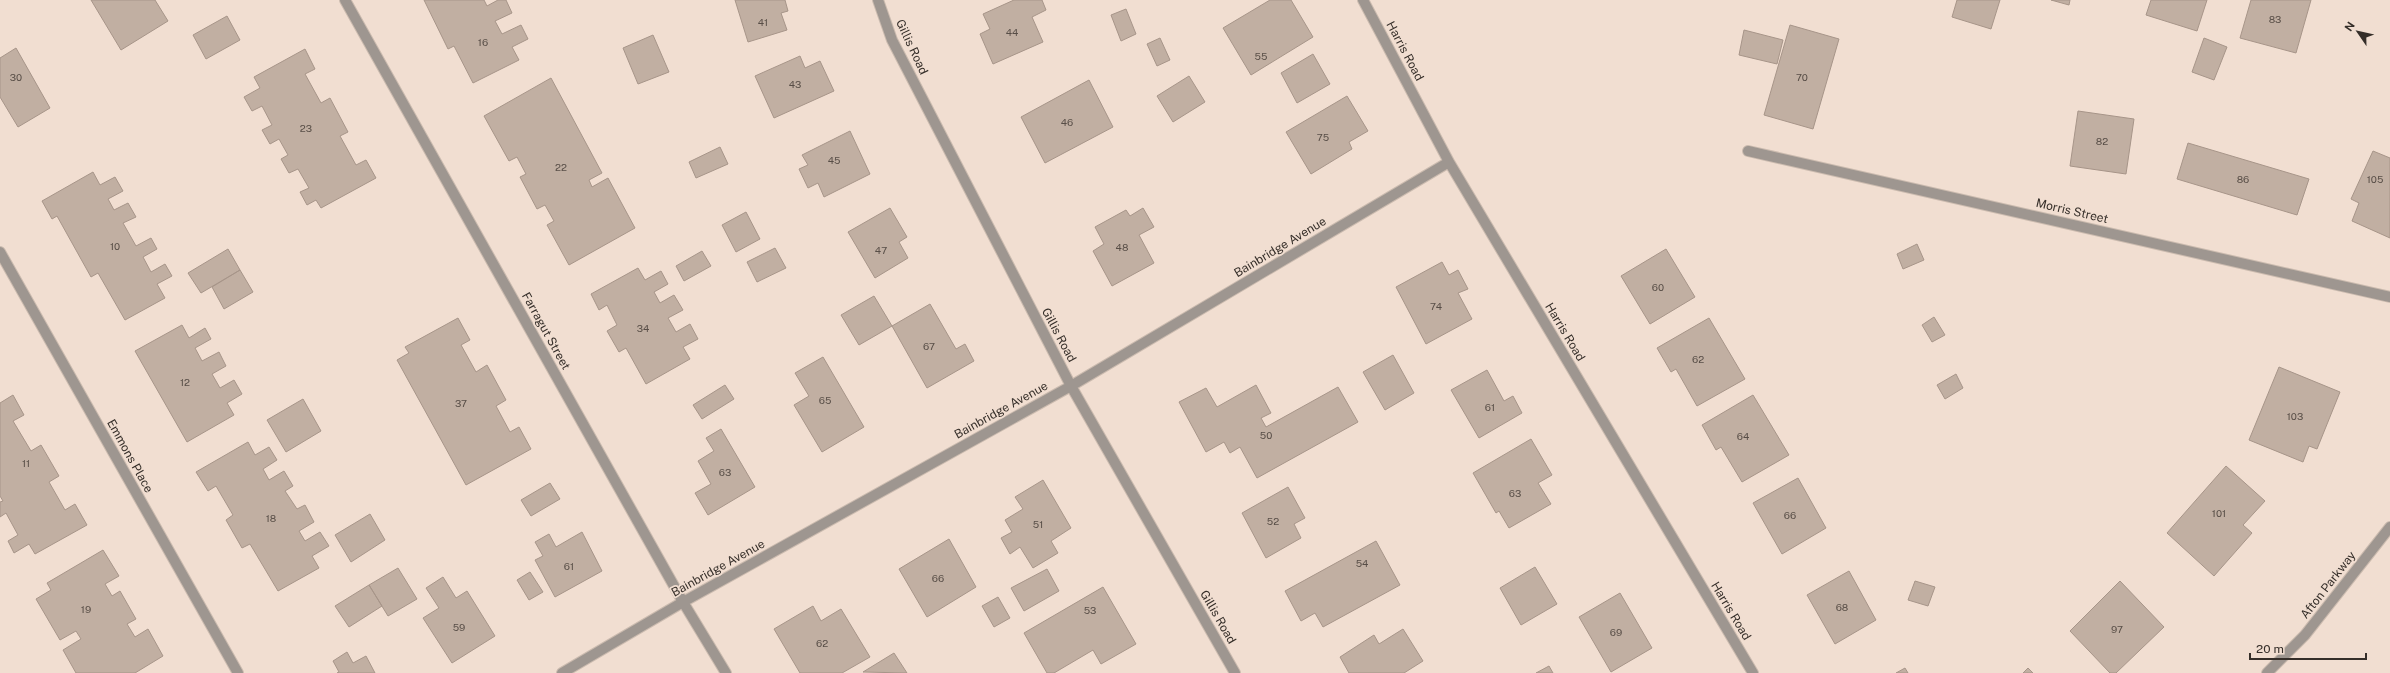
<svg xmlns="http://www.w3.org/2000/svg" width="2390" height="673" viewBox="0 0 2390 673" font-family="'Public Sans',sans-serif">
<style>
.building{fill:#c1afa2;stroke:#a79589}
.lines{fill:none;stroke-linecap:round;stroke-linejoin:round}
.minor-casing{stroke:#cbbbaf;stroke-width:12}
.minor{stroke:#9e9690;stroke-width:10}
.labels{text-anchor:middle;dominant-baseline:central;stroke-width:3.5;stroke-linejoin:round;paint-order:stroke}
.number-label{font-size:10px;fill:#584e47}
.street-label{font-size:12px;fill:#352e29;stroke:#f1ded1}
</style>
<rect width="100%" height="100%" fill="#f1ded1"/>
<path class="building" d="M91,0H155L168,21L121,50Z
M424,0H484L487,6L498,0H506L512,13L495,21L502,34L521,25L528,39L512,47L519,60L473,83L454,46L448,49Z
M735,0H785L788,11L781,13L787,30L748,42Z
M1014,0H1042L1046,10L1032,17L1043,42L993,64L980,34L990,29L983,14Z
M1270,0H1291L1313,37L1251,75L1223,28Z
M1957,0H2000L1991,29L1952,17Z
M2051,0H2070L2069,5Z
M2151,0H2207L2197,31L2146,15Z
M2251,0H2311L2296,53L2240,38Z
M1126,9L1136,34L1121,41L1111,15Z
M227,16L240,40L206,59L193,35Z
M1790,25L1839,39L1813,129L1764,115Z
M1744,30L1783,40L1777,64L1739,55Z
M653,35L669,72L638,84L623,48Z
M1160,38L1170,60L1157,66L1147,44Z
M2204,38L2227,47L2214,80L2192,72Z
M16,48L50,108L18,127L0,97V58Z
M305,49L315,69L305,74L321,103L330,98L348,132L340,136L356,165L366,160L376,178L321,208L316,200L307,205L300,192L309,188L298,169L289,173L281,159L288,155L279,139L270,144L262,130L272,125L262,106L252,111L244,97L260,88L254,77Z
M1313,54L1330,84L1297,103L1281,73Z
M800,56L805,68L820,61L834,91L774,118L755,76Z
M1189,76L1205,102L1173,122L1157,96Z
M551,78L602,173L589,180L592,187L608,178L635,228L569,265L547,225L554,221L545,205L537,209L520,177L526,174L517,157L509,161L484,116Z
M1089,80L1113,127L1045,163L1021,117Z
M1347,96L1368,131L1349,142L1352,149L1311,174L1286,132Z
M2078,111L2134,119L2126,174L2070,166Z
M850,131L870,174L824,197L818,183L808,188L799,169L808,165L802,155Z
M2188,143L2309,179L2297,215L2177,179Z
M720,147L728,164L696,178L689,162Z
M2373,151L2390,158V238L2352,221L2359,203L2351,199Z
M93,172L100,185L115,177L123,191L108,199L114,210L128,203L136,217L123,223L136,246L151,238L157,249L143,257L151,272L165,264L172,276L157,284L165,298L125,320L98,273L91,277L57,216L52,219L42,201Z
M890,208L907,237L899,242L908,258L875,278L848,232Z
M1143,208L1154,227L1139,235L1154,263L1112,286L1093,251L1104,244L1095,227L1126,210L1130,216Z
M746,212L760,239L736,252L722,225Z
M1917,244L1924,260L1903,269L1897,254Z
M775,248L786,268L757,282L747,262Z
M228,249L240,270L201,293L188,273Z
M1666,249L1695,297L1650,324L1621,276Z
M702,251L711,266L684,281L676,266Z
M1442,262L1449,275L1458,270L1468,289L1458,293L1472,319L1426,344L1396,287Z
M638,268L645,280L661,271L668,284L654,292L660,303L674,295L683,310L668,318L676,332L690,324L698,339L683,347L690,359L646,384L626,348L619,352L607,331L617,325L607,305L599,310L591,294Z
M240,270L253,292L224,309L212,287Z
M874,296L892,326L859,345L841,315Z
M930,304L956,349L965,344L974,361L927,388L892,326Z
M1934,317L1945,335L1932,342L1922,325Z
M458,318L470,340L461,345L476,372L487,365L506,400L496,406L510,432L519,427L531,449L466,485L397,360L409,353L405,347Z
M1709,318L1745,379L1697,406L1676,369L1671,372L1657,348Z
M182,325L189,338L205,328L211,339L195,348L202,361L219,352L226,366L212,374L220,388L234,380L242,394L227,403L234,415L187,442L135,351Z
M1393,355L1414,393L1385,410L1363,372Z
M823,357L864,427L822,452L794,405L809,396L795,373Z
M2279,367L2340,392L2317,449L2309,446L2303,462L2249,440Z
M1487,370L1504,401L1513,396L1522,413L1479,438L1451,390Z
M1956,374L1963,388L1945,399L1937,385Z
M725,385L734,399L702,419L693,405Z
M1256,385L1271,413L1261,418L1266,427L1338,387L1358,422L1257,478L1240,447L1230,453L1224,442L1206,452L1179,402L1206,388L1217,407Z
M13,395L24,415L13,421L31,451L41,445L59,476L49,482L65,510L75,504L87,525L35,554L29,544L14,553L8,541L18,535L6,513L0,517V502L3,501L0,496V403Z
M1753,395L1789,455L1742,482L1721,447L1716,450L1702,425Z
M303,399L321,431L286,452L267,420Z
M721,429L755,487L708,515L695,493L711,484L698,461L714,451L706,438Z
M1531,439L1552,475L1538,483L1551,504L1509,528L1499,511L1496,513L1473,473Z
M248,442L255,455L269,447L277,460L263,469L269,480L284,471L293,486L285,491L297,509L305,505L314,522L299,531L305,541L320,532L329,546L312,556L319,568L278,591L250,544L242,548L226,520L233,515L216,486L208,491L196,472Z
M2226,466L2265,501L2243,525L2252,533L2214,576L2167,533Z
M1798,478L1826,528L1782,554L1753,503Z
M1043,480L1071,528L1051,541L1058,553L1033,568L1020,547L1010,554L1001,538L1012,532L1005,520L1023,509L1015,497Z
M550,483L560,499L531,516L521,500Z
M1288,487L1305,518L1294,524L1301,538L1266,558L1242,513Z
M370,514L385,540L351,562L335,535Z
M582,532L602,571L555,597L535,560L543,556L535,542L549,534L556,547Z
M949,539L976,587L927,617L899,569Z
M1376,541L1400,585L1323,627L1315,613L1301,621L1285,591Z
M103,550L119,576L105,584L112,596L120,591L136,619L127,624L135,637L148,629L163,656L135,673H76L63,650L81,639L76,631L60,640L36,599L51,590L47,583Z
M1535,567L1557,604L1521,625L1500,588Z
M398,568L417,599L388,616L369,585Z
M1047,569L1059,591L1024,611L1011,588Z
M1849,571L1876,620L1835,644L1807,595Z
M530,572L543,592L529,600L517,580Z
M443,577L456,598L467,591L495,636L452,663L423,618L439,608L426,588Z
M1915,581L1935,587L1928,606L1908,600Z
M2120,581L2164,627L2116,673H2110L2070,631Z
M369,585L382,606L349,627L335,606Z
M1103,587L1136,644L1101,664L1093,650L1054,673H1047L1024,633Z
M1620,593L1652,648L1611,672L1579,617Z
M998,597L1010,618L994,627L982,606Z
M813,606L821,621L841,609L870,657L842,673H800L774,629Z
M1403,629L1423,661L1404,673H1349L1340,657L1374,635L1379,644Z
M347,652L353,663L366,656L375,673H337L339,672L333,661Z
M894,653L907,673L863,672Z
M1549,666L1553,673H1536Z
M1905,668L1908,673H1896Z
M2028,668L2033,673H2023Z"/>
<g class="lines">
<defs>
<path id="minor" d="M345,0L683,602L726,673
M878,0L892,40L1071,386L1235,673
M1363,0L1449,162L1753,673
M1748,151L2390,297
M0,252L238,673
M562,673L683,602L1071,386L1449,162
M2267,673L2305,635L2390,527"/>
</defs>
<use href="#minor" class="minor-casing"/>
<use href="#minor" class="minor"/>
</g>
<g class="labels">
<g class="number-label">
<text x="2275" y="19">83</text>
<text x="763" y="22">41</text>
<text x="1012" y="32">44</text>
<text x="483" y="42">16</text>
<text x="1261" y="56">55</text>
<text x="16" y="77">30</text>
<text x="1802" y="77">70</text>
<text x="795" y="84">43</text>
<text x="1067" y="122">46</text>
<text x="306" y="128">23</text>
<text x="1323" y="137">75</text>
<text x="2102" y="141">82</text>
<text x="834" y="160">45</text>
<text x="561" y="167">22</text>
<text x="2243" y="179">86</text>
<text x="2375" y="179">105</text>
<text x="115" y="246">10</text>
<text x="1122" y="247">48</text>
<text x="881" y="250">47</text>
<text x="1658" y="287">60</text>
<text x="1436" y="306">74</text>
<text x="643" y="328">34</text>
<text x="929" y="346">67</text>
<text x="1698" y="359">62</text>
<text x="185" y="382">12</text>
<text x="825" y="400">65</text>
<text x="461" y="403">37</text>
<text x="1490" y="407">61</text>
<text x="2295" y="416">103</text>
<text x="1266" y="435">50</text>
<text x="1743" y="436">64</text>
<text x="26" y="463">11</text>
<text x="725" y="472">63</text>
<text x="1515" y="493">63</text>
<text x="2219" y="513">101</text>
<text x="1790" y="515">66</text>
<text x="271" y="518">18</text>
<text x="1273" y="521">52</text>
<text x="1038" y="524">51</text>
<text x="1362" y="563">54</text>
<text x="569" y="566">61</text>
<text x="938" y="578">66</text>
<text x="1842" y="607">68</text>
<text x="86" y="609">19</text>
<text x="1090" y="610">53</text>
<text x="459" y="627">59</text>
<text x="2117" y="629">97</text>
<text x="1616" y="632">69</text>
<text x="822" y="643">62</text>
</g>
<g class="street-label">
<text transform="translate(912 47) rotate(65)">Gillis Road</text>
<text transform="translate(1405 51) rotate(62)">Harris Road</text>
<text transform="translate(2072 211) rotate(13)">Morris Street</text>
<text transform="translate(1280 247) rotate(-31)">Bainbridge Avenue</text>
<text transform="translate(546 331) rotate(61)">Farragut Street</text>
<text transform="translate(1565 332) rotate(59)">Harris Road</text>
<text transform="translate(1059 335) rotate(62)">Gillis Road</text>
<text transform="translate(1001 410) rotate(-29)">Bainbridge Avenue</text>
<text transform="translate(130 456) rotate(61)">Emmons Place</text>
<text transform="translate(718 568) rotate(-29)">Bainbridge Avenue</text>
<text transform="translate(2328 585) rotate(-52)">Afton Parkway</text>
<text transform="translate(1731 611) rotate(59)">Harris Road</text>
<text transform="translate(1218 617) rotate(60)">Gillis Road</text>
</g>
</g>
<g transform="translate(2358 32) rotate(304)" stroke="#f1ded1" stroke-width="3" paint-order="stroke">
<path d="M0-3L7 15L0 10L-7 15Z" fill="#352e29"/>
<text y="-6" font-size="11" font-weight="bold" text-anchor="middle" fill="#352e29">N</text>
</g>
<path d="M2250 653v6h116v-6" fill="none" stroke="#352e29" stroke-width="2"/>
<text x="2256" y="653" font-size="12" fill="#352e29" stroke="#f1ded1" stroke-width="3" paint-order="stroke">20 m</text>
</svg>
